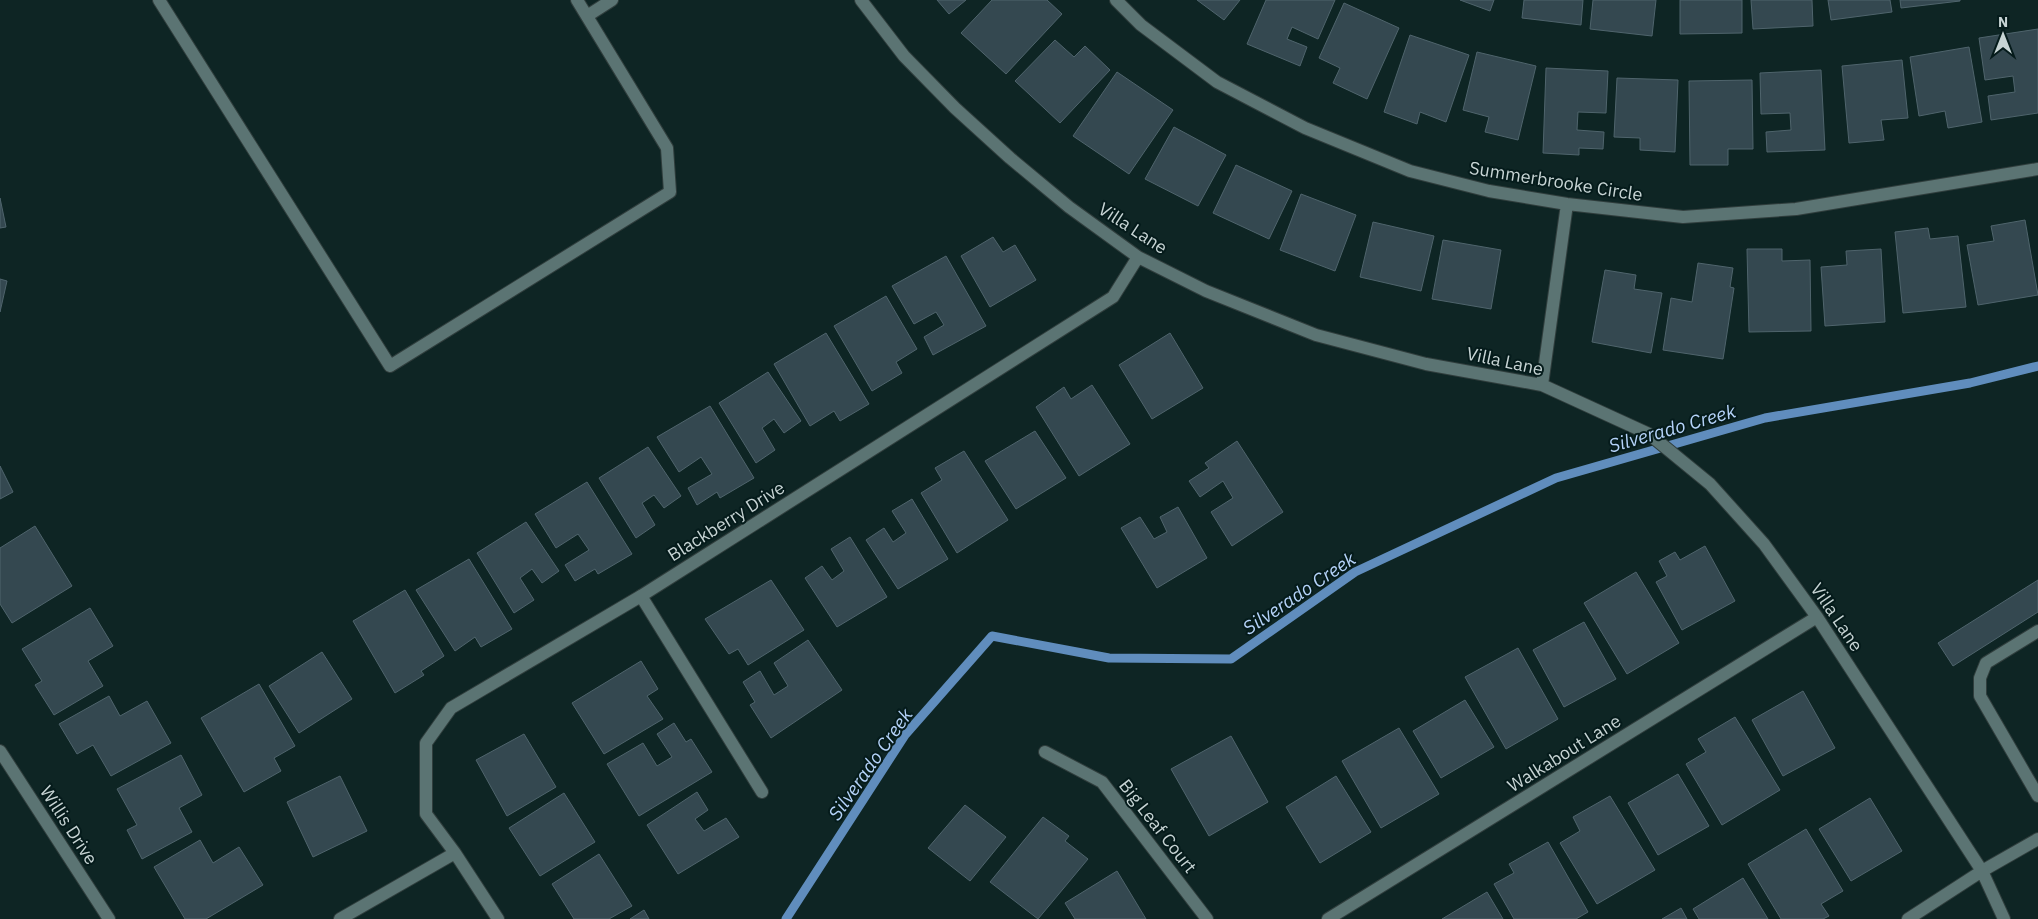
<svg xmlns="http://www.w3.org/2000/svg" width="2038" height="919" viewBox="0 0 2038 919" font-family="'IBM Plex Sans',sans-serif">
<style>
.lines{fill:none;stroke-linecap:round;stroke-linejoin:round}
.stream{stroke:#608dbd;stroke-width:9}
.building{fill:#344850;stroke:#4f646c}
.lane-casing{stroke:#303e3d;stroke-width:14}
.street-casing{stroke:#303e3d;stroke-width:14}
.lane{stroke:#5b7473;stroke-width:12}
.street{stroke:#5b7473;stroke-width:12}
.labels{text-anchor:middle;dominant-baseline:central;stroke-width:4;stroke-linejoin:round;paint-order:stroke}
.street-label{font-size:18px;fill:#c7d4d4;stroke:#051b1b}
.water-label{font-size:19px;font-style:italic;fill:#b5d3f9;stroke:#051b1b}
</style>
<rect width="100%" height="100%" fill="#0e2524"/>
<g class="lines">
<path class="stream" d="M786,919L905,735L992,636L1109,658L1231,659L1355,572L1556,478L1765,418L1970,383L2038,366"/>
</g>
<path class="building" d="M937,0H966L949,14Z
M992,0H1047L1062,14L1006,74L961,33Z
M1197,0H1240L1224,20Z
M1266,0H1335L1318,39L1292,27L1287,39L1307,47L1300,66L1247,44Z
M1460,0H1494L1490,11Z
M1524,0H1583L1581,25L1522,18Z
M1593,0H1656L1652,36L1590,29Z
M1680,0H1742V33L1680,34Z
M1751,0H1812L1813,26L1753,29Z
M1828,0H1890L1892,12L1831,20Z
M1900,0H1960V1L1901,8Z
M1344,3L1399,28L1367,99L1333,83L1340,68L1319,58Z
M2038,29V113L1991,120L1988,96L2015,92L2013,76L1985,80L1979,38Z
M1410,35L1469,55L1446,122L1420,112L1417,124L1384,112Z
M1055,40L1074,57L1085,46L1110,70L1060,123L1015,81Z
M1969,47L1982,122L1948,128L1945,111L1919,116L1910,57Z
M1477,52L1536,66L1518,140L1485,132L1489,117L1463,110Z
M1902,60L1908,118L1881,120L1884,140L1849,143L1842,66Z
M1546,68L1608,71L1606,113L1578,112L1577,130L1604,132L1603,149L1579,148V155L1543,153Z
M1821,70L1825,150L1767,152L1766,132L1791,130L1790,113L1761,114L1760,73Z
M1117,72L1173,110L1129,174L1073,136Z
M1617,78L1678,80L1675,152L1640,150V138L1614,137Z
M1752,80L1753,149H1728V165H1690L1689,81Z
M1174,127L1226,155L1198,206L1145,179Z
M1236,165L1292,191L1269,239L1213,213Z
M1301,194L1356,215L1335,271L1280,250Z
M0,198L6,227L0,228Z
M2025,220L2038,295L1978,305L1967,245L1994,241L1991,226Z
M1373,222L1434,236L1421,291L1360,277Z
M1928,228L1930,239L1958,236L1966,307L1903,313L1895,232Z
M993,237L1003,252L1015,245L1036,280L990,307L961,256Z
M1443,240L1501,250L1491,309L1432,299Z
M1747,249H1782V261L1810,260L1811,331L1749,332Z
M1881,249L1885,322L1825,326L1821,267L1847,265L1846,251Z
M946,256L986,326L933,355L924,337L944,325L936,312L914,324L892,286Z
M1698,263L1733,268L1730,287L1734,288L1723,359L1663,350L1671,298L1692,302Z
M1605,270L1636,275L1634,289L1662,293L1651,353L1592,342Z
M0,279L7,281L0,312Z
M886,296L917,349L896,362L902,373L872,391L834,326Z
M826,333L869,404L840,421L834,411L810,426L774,364Z
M1170,333L1203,388L1152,419L1119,365Z
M768,372L801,421L784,433L774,419L762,428L775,450L756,463L719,403Z
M1092,385L1130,444L1079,476L1036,407L1064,387L1071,399Z
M710,406L754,478L720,498L717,492L697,505L688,488L712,474L701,457L679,472L657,437Z
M1035,431L1066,478L1016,509L985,461Z
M1237,441L1283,512L1232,546L1211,512L1233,498L1223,481L1200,497L1189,481L1209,468L1205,463Z
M648,447L681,496L664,508L654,495L642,503L655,525L636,538L599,478Z
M964,451L1008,520L957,553L921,493L942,480L935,468Z
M0,466L13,492L0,499Z
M587,482L632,554L598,574L595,569L575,581L565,565L589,550L578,534L556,548L535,514Z
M912,499L948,559L898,589L866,540L884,528L893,542L906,533L892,511Z
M1178,507L1207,558L1157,588L1121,528L1140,517L1154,539L1167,532L1160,517Z
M526,522L559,571L542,583L532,569L520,578L534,600L514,613L477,553Z
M35,526L72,586L12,623L0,604V548Z
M850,537L887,597L837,627L805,578L822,566L832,580L844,571L831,549Z
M1705,546L1735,601L1682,630L1656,582L1667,576L1659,561L1675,552L1680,560Z
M469,559L512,629L481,647L475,637L455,651L416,590Z
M1636,572L1679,643L1627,674L1584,603Z
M771,580L804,630L748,665L738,649L729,654L705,619Z
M2038,580V612L1953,666L1938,643Z
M405,590L444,656L421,671L424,675L395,693L353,621Z
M90,608L113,646L88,661L103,686L54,715L35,685L42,681L22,649Z
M1584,622L1616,679L1564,707L1533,650Z
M808,640L842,690L771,738L750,705L755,702L743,682L760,671L774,695L788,686L774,663Z
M1518,648L1558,719L1506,749L1465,677Z
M322,652L352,699L299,733L269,686Z
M641,661L658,689L647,696L663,719L604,754L572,703Z
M259,684L295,746L274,758L281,771L244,792L201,718Z
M1803,691L1835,748L1783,776L1752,720Z
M109,696L120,716L147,701L171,743L111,776L93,745L77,754L59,724Z
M1465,700L1494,747L1441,778L1413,731Z
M1735,717L1780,790L1722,825L1686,764L1706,752L1698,739Z
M674,723L686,742L691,739L712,772L639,816L607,764L643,743L657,766L672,757L657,734Z
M1399,728L1439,794L1381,828L1342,761Z
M524,734L556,787L507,816L476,760Z
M1231,736L1268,802L1209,836L1171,769Z
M181,755L202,795L179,808L192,832L142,859L127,830L137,825L117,789Z
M1678,774L1709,826L1658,855L1628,803Z
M340,776L367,831L313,857L287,802Z
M1336,776L1371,832L1320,863L1286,807Z
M697,792L708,810L695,819L704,831L726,818L739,837L678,874L647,825Z
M564,793L595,842L540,876L509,828Z
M1610,796L1655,870L1597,904L1560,843L1580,831L1573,817Z
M1870,798L1902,851L1851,881L1819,829Z
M965,805L1006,837L970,881L928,848Z
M1043,817L1069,836L1065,841L1088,859L1038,919L990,882Z
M1806,829L1843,891L1821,904L1829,916L1823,919H1781L1748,864Z
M200,840L213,863L239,847L263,885L206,919H185L154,867Z
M1548,842L1588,912L1576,919H1514L1494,884L1514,873L1509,864Z
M599,854L632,906L609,919H574L552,884Z
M1117,871L1146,919H1075L1065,903Z
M1743,878L1768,919H1699L1693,909Z
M1487,892L1503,919H1442Z
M1681,908L1687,919H1662Z
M644,910L649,919H630Z"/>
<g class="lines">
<defs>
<path id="lane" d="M641,596L762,792
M2038,631L1986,663L1980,678V696L2038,796
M1982,871L2038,839"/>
<path id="street" d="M159,0L390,366L670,192L667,148L577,0
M861,0L904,56L955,108L1010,158L1069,207L1138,257L1206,291L1316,335L1426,364L1542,385L1649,434L1710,484L1764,544L1817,617L1982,871L2004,919
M1116,0L1141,25L1217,82L1305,128L1410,171L1489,191L1567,204L1683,217L1796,209L2038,169
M587,16L612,0
M1542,385L1567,204
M0,751L109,919
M1045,752L1102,782L1207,919
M340,919L455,853
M498,919L455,853L426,814V743L451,708L641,596L1113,297L1138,257
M1328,919L1817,617
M1908,919L1982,871"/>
</defs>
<use href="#lane" class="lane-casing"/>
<use href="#street" class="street-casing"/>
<use href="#lane" class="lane"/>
<use href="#street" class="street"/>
</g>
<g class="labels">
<g class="street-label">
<text transform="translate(1556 181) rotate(9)">Summerbrooke Circle</text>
<text transform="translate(1133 228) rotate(33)">Villa Lane</text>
<text transform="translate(1505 361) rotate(12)">Villa Lane</text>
<text transform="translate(726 521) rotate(-32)">Blackberry Drive</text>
<text transform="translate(1837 617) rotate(56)">Villa Lane</text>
<text transform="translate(1564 753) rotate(-32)">Walkabout Lane</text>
<text transform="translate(69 825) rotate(57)">Willis Drive</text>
<text transform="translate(1158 826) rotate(52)">Big Leaf Court</text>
</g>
<g class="water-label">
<text transform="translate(1672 428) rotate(-16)">Silverado Creek</text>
<text transform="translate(1299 593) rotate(-34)">Silverado Creek</text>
<text transform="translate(870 764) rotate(-55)">Silverado Creek</text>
</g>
</g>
<g transform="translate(2003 35)" stroke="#051b1b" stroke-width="4" paint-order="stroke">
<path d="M0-4L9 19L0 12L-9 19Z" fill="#c7d4d4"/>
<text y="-8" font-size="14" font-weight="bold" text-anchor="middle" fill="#c7d4d4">N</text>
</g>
</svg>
